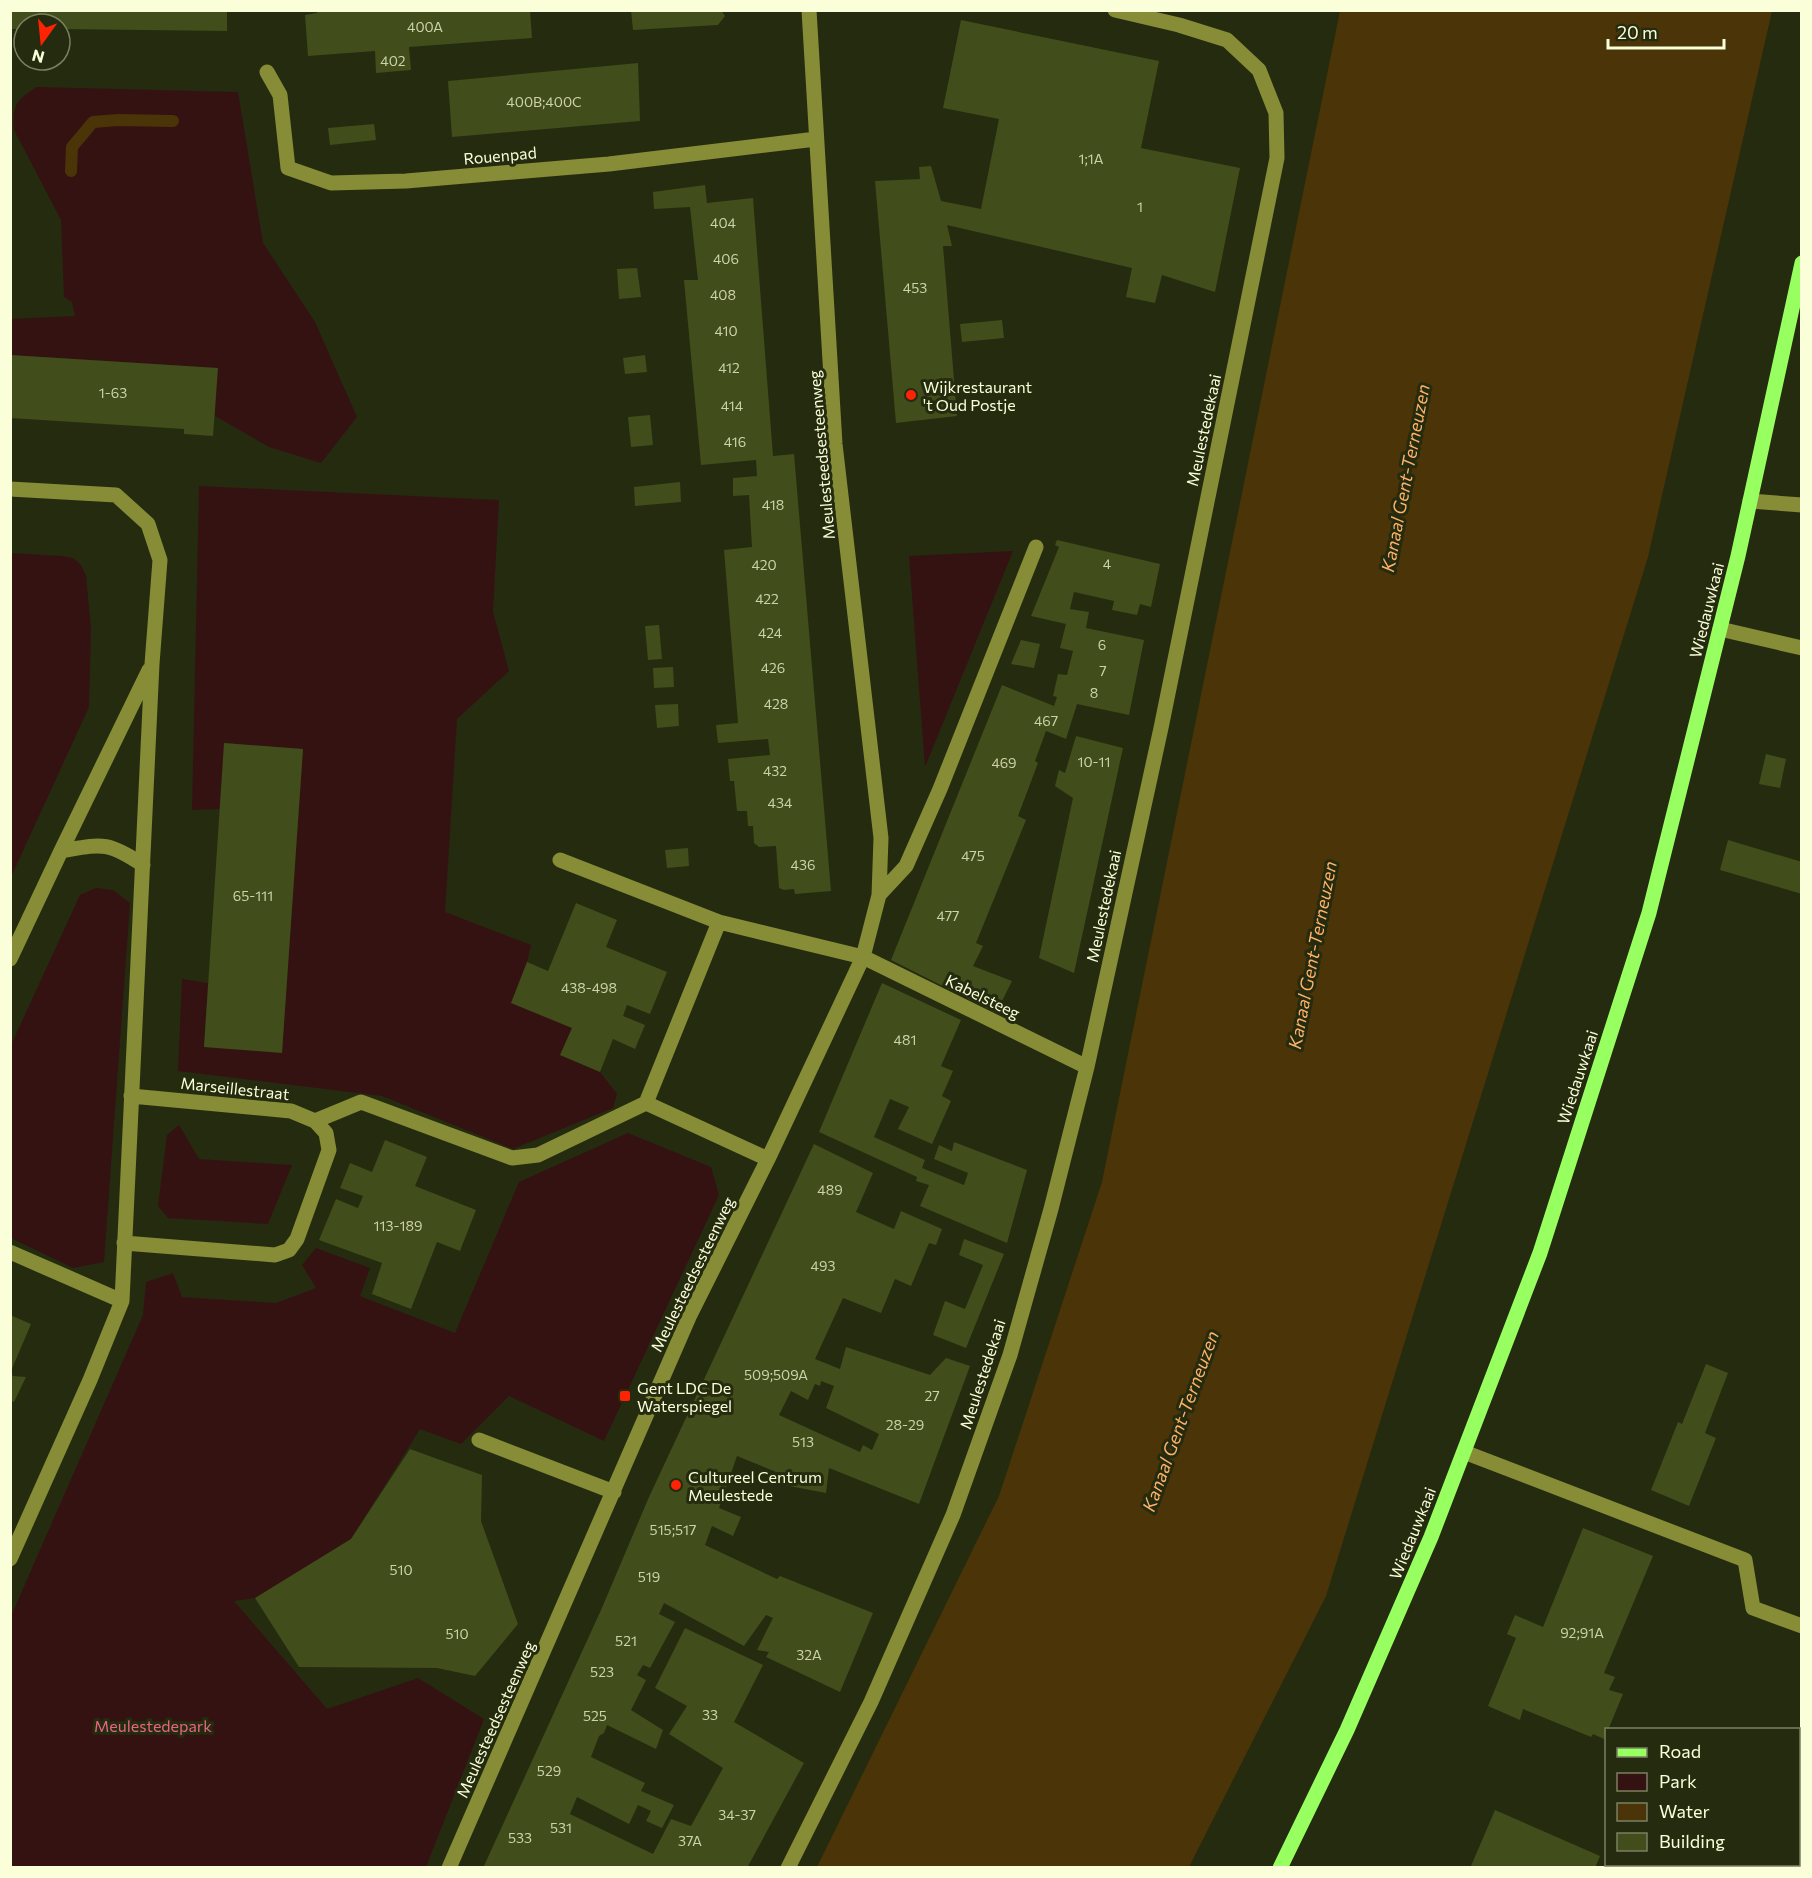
<svg xmlns="http://www.w3.org/2000/svg" width="1812" height="1878" viewBox="0 0 1812 1878" font-family="Commissioner,sans-serif">
<style>
.green{fill:#351212}
.water{fill:#4b3407}
.lines{fill:none;stroke-linecap:round;stroke-linejoin:round}
.stream{stroke:#4b3407;stroke-width:12}
.building{fill:#414d1a;fill-rule:evenodd}
.minor{stroke:#878c37;stroke-width:15}
.major{stroke:#98ff60;stroke-width:15}
.poi-dot{fill:#ff2305;stroke:#252b0f;stroke-width:2}
.labels{text-anchor:middle;dominant-baseline:central;stroke-width:6;stroke-linejoin:round;paint-order:stroke}
.number-label{font-size:14px;fill:#ccd2a9}
.street-label{font-size:16px;fill:#faffd9;stroke:#252b0f}
.poi-label{font-size:16px;fill:#faffd9;stroke:#252b0f;text-anchor:start}
.park-label{font-size:16px;fill:#e86483;stroke:#252b0f}
.water-label{font-size:18px;font-style:italic;fill:#ffb167;stroke:#252b0f}
</style>
<rect width="100%" height="100%" fill="#252b0f"/>
<path class="green" d="M37,87L238,92L263,243L315,322L357,417L321,463L269,447L215,416L217,368L11,355L10,319L75,316L72,302L64,297L61,220L14,130C12,105 16,100 37,87Z
M199,486L499,500L493,612L509,671L457,719L445,912L531,945L527,962L511,1003L572,1028L560,1055L600,1072L617,1094L613,1108L513,1149L382,1096L178,1071L182,979L208,983L204,1047L282,1052L303,749L225,743L220,809L192,810Z
M1013,551L925,767L909,556Z
M11,553L63,556L73,558L81,565L86,576L91,628L89,707L11,877Z
M96,888L113,890L130,903L104,1262L73,1268L11,1238V1045L80,895Z
M179,1125L199,1159L292,1165L268,1224L168,1218L158,1206L167,1135Z
M628,1133L711,1167L719,1195L604,1441L509,1396L461,1444L420,1429L351,1539L255,1598L234,1601L327,1709L418,1678L484,1719L426,1867L11,1868V1616L143,1315L146,1282L173,1273L182,1297L276,1303L316,1288L302,1265L316,1248L370,1268L360,1296L455,1333L519,1182Z"/>
<path class="water" d="M1340,11H1772L1648,557L1326,1596L1189,1867H817L999,1496L1102,1182Z"/>
<g class="lines">
<path class="stream" d="M71,171L72,147L93,122L118,120L173,121"/>
</g>
<path class="building" d="M10,10H227V31L60,29V24H24V29H10Z
M317,10H530L532,38L409,47L411,70L376,73L375,51L308,56L305,15L317,13Z
M631,10H721L725,16L718,25L633,30Z
M961,20L1159,61L1141,148L1240,168L1215,292L1162,275L1155,303L1126,297L1132,268L947,225L952,246H943L957,416L896,423L875,181L920,179L919,167L931,166L941,201L981,209L999,119L943,108Z
M638,63L640,121L452,137L448,81Z
M374,124L376,140L330,145L328,128Z
M705,185L707,203L753,198L773,456L794,454L831,891L795,894L794,889L784,890L779,888L776,846L759,847L754,843L753,826H748L747,811H737L734,781H730L728,759L770,755L768,739L718,743L716,725L738,723L724,550L752,547L749,495L733,496V478L757,476L756,460L701,465L684,280H698L690,207L654,209L653,192Z
M637,268L641,297L619,299L617,269Z
M1002,320L1004,338L962,342L960,324Z
M10,355L218,368L213,436L184,434V429L10,418Z
M645,355L647,372L625,374L623,358Z
M650,415L653,445L631,447L628,417Z
M680,482L681,502L635,506L634,487Z
M1057,540L1160,564L1151,607L1140,604L1137,615L1112,610L1114,601L1074,592L1070,609L1089,612L1086,628L1144,640L1129,715L1077,704L1066,739L1046,731L1035,761L1038,763L1018,816L1026,820L976,943L983,946L973,966L1012,981L996,1013L891,960L1002,685L1054,706L1057,697L1053,696L1058,674L1067,675L1073,651L1060,648L1066,624L1031,616L1059,547L1055,545Z
M659,625L662,659L648,660L645,626Z
M1021,640L1040,644L1034,668L1011,664Z
M673,667L674,687L654,688L653,668Z
M678,704L679,726L657,728L655,705Z
M1076,736L1123,748L1074,973L1039,958L1073,798L1055,786L1059,770L1065,773Z
M224,743L303,749L282,1053L204,1047Z
M1766,754L1786,759L1780,788L1759,784Z
M1728,840L1802,862V894L1720,870Z
M688,848L689,866L667,868L665,850Z
M576,903L617,920L606,947L667,972L650,1014L627,1005L623,1016L645,1025L635,1049L613,1039L600,1072L560,1055L572,1028L511,1003L527,962L548,971Z
M882,983L961,1020L941,1066L953,1071L942,1096L951,1101L932,1144L898,1129L909,1107L890,1099L874,1137L925,1160L922,1168L964,1185L968,1173L934,1159L939,1145L952,1151L954,1142L1027,1170L1007,1243L920,1206L929,1185L916,1181L917,1177L819,1132Z
M385,1140L427,1157L415,1186L476,1210L460,1251L437,1242L411,1309L372,1294L382,1263L319,1240L336,1199L358,1208L363,1196L340,1188L350,1163L372,1172Z
M814,1144L873,1173L856,1212L894,1229L901,1211L942,1229L936,1245L929,1243L911,1286L895,1279L881,1313L843,1298L815,1359L840,1369L846,1347L930,1375L946,1358L970,1366L919,1504L829,1468L826,1493L784,1485L786,1476L737,1456L719,1508L741,1517L733,1536L712,1526L705,1545L777,1579L780,1576L873,1613L840,1692L766,1657L769,1652L757,1650L773,1618L766,1615L744,1646L664,1603L659,1614L675,1622L650,1668L643,1665L637,1675L646,1680L631,1710L663,1730L656,1749L607,1725L604,1733L599,1736L591,1757L645,1783L641,1791L674,1805L662,1828L646,1821L651,1811L638,1805L629,1824L577,1797L570,1814L653,1854L671,1819L691,1826L723,1768L669,1734L687,1706L655,1688L685,1628L763,1665L734,1722L804,1763L747,1868H483L601,1610L649,1497ZM821,1381L834,1386L826,1408L879,1434L872,1450L863,1445L860,1452L779,1415L791,1391L808,1400L815,1384L820,1386Z
M964,1239L1004,1254L966,1348L933,1335L945,1301L965,1309L983,1265L959,1255Z
M10,1315L31,1324L11,1371H10Z
M1706,1364L1728,1373L1705,1433L1716,1438L1689,1506L1651,1490L1678,1422L1682,1424Z
M10,1373L13,1376L26,1377L14,1402L10,1400Z
M410,1449L482,1475L481,1521L518,1624L475,1676L437,1668L299,1667L255,1598L351,1539Z
M1583,1528L1653,1556L1604,1673L1615,1677L1609,1690L1623,1694L1608,1730H1606L1604,1739L1593,1734L1591,1737L1523,1709L1520,1720L1488,1706L1516,1638L1507,1634L1515,1615L1543,1627Z
M1495,1810L1600,1856L1595,1868L1471,1866Z"/>
<g class="lines">
<path class="minor" d="M267,72L280,95L288,168L331,183L406,181L609,164L816,139
M10,489L116,495L148,524L160,560L152,664L122,1301L90,1380L10,1559
M1750,501L1802,505
M1720,629L1802,648
M61,851C102,844 107,841 143,865
M560,860L719,922
M879,895L906,866L940,789L1036,547
M10,959L61,851L149,670
M315,1121L361,1102L512,1158L538,1155L646,1103
M768,1159L646,1103L719,922L863,957L1087,1067
M124,1243L275,1255L289,1250L297,1239L329,1150L326,1133L315,1121L291,1111L131,1096
M10,1252L122,1301
M479,1440L614,1492
M1464,1452L1745,1560L1753,1608L1802,1626
M449,1868L689,1317L768,1159L863,957L879,895L881,838L835,444L809,10
M788,1868L871,1702L953,1515L1010,1355L1051,1209L1087,1067L1161,728L1277,158L1276,113L1259,70L1227,40L1179,25L1115,10"/>
<path class="major" d="M1280,1868L1347,1730L1431,1537L1540,1253L1649,913L1738,556L1802,263"/>
</g>
<g class="poi-dot">
<circle cx="911" cy="395" r="6"/>
<rect x="619" y="1390" width="12" height="12" rx="3"/>
<circle cx="676" cy="1485" r="6"/>
</g>
<g class="labels">
<g class="number-label">
<text x="425" y="26">400A</text>
<text x="393" y="60">402</text>
<text x="544" y="101">400B;400C</text>
<text x="1091" y="158">1;1A</text>
<text x="1140" y="206">1</text>
<text x="723" y="222">404</text>
<text x="726" y="258">406</text>
<text x="915" y="287">453</text>
<text x="723" y="294">408</text>
<text x="726" y="330">410</text>
<text x="729" y="367">412</text>
<text x="113" y="392">1-63</text>
<text x="732" y="405">414</text>
<text x="735" y="441">416</text>
<text x="773" y="504">418</text>
<text x="1107" y="563">4</text>
<text x="764" y="564">420</text>
<text x="767" y="598">422</text>
<text x="770" y="632">424</text>
<text x="1102" y="644">6</text>
<text x="773" y="667">426</text>
<text x="1103" y="670">7</text>
<text x="1094" y="692">8</text>
<text x="776" y="703">428</text>
<text x="1046" y="720">467</text>
<text x="1094" y="761">10-11</text>
<text x="1004" y="762">469</text>
<text x="775" y="770">432</text>
<text x="780" y="802">434</text>
<text x="973" y="855">475</text>
<text x="803" y="864">436</text>
<text x="253" y="895">65-111</text>
<text x="948" y="915">477</text>
<text x="589" y="987">438-498</text>
<text x="905" y="1039">481</text>
<text x="830" y="1189">489</text>
<text x="398" y="1225">113-189</text>
<text x="823" y="1265">493</text>
<text x="776" y="1374">509;509A</text>
<text x="932" y="1395">27</text>
<text x="905" y="1424">28-29</text>
<text x="803" y="1441">513</text>
<text x="673" y="1529">515;517</text>
<text x="401" y="1569">510</text>
<text x="649" y="1576">519</text>
<text x="1582" y="1632">92;91A</text>
<text x="457" y="1633">510</text>
<text x="626" y="1640">521</text>
<text x="809" y="1654">32A</text>
<text x="602" y="1671">523</text>
<text x="710" y="1714">33</text>
<text x="595" y="1715">525</text>
<text x="549" y="1770">529</text>
<text x="737" y="1814">34-37</text>
<text x="561" y="1827">531</text>
<text x="520" y="1837">533</text>
<text x="690" y="1840">37A</text>
</g>
<g class="street-label">
<text transform="translate(500 155) rotate(-5)">Rouenpad</text>
<text transform="translate(1203 430) rotate(-78)">Meulestedekaai</text>
<text transform="translate(821 455) rotate(-95)">Meulesteedsesteenweg</text>
<text transform="translate(1706 610) rotate(-76)">Wiedauwkaai</text>
<text transform="translate(1103 906) rotate(-78)">Meulestedekaai</text>
<text transform="translate(983 996) rotate(26)">Kabelsteeg</text>
<text transform="translate(1577 1077) rotate(-72)">Wiedauwkaai</text>
<text transform="translate(235 1088) rotate(6)">Marseillestraat</text>
<text transform="translate(692 1274) rotate(-64)">Meulesteedsesteenweg</text>
<text transform="translate(982 1374) rotate(-72)">Meulestedekaai</text>
<text transform="translate(1412 1533) rotate(-68)">Wiedauwkaai</text>
<text transform="translate(495 1719) rotate(-66)">Meulesteedsesteenweg</text>
</g>
<g class="poi-label">
<text x="923" y="386">Wijkrestaurant<tspan x="923" dy="18">'t Oud Postje</tspan></text>
<text x="637" y="1387">Gent LDC De<tspan x="637" dy="18">Waterspiegel</tspan></text>
<text x="688" y="1476">Cultureel Centrum<tspan x="688" dy="18">Meulestede</tspan></text>
</g>
<g class="park-label">
<text x="153" y="1725">Meulestedepark</text>
</g>
<g class="water-label">
<text transform="translate(1405 478) rotate(-79)">Kanaal Gent-Terneuzen</text>
<text transform="translate(1312 955) rotate(-79)">Kanaal Gent-Terneuzen</text>
<text transform="translate(1180 1421) rotate(-70)">Kanaal Gent-Terneuzen</text>
</g>
</g>
<rect width="1812" height="1878" fill="none" stroke="#faffd9" stroke-width="24"/>
<rect x="1605" y="1728" width="195" height="138" fill="#252b0f" stroke="#7a8060" stroke-width="1.5"/>
<rect x="1617" y="1748" width="30" height="9" fill="#98ff60" stroke="#7a8060" stroke-width="1.5"/>
<text x="1659" y="1758" font-size="18" fill="#faffd9">Road</text>
<rect x="1617" y="1773" width="30" height="18" fill="#351212" stroke="#7a8060" stroke-width="1.5"/>
<text x="1659" y="1788" font-size="18" fill="#faffd9">Park</text>
<rect x="1617" y="1803" width="30" height="18" fill="#4b3407" stroke="#7a8060" stroke-width="1.5"/>
<text x="1659" y="1818" font-size="18" fill="#faffd9">Water</text>
<rect x="1617" y="1833" width="30" height="18" fill="#414d1a" stroke="#7a8060" stroke-width="1.5"/>
<text x="1659" y="1848" font-size="18" fill="#faffd9">Building</text>
<g transform="translate(42 42) rotate(195)"><circle r="28" fill="#252b0f" stroke="#7a8060" stroke-width="1.5"/>
<path d="M0-4.5L10 22L0 15L-10 22Z" fill="#ff2305"/>
<text y="-9" font-size="16" font-weight="bold" text-anchor="middle" fill="#faffd9">N</text>
</g>
<path d="M1608 39v9h116v-9" fill="none" stroke="#faffd9" stroke-width="3"/>
<text x="1617" y="39" font-size="18" fill="#faffd9" stroke="#252b0f" stroke-width="4.5" paint-order="stroke">20 m</text>
</svg>
